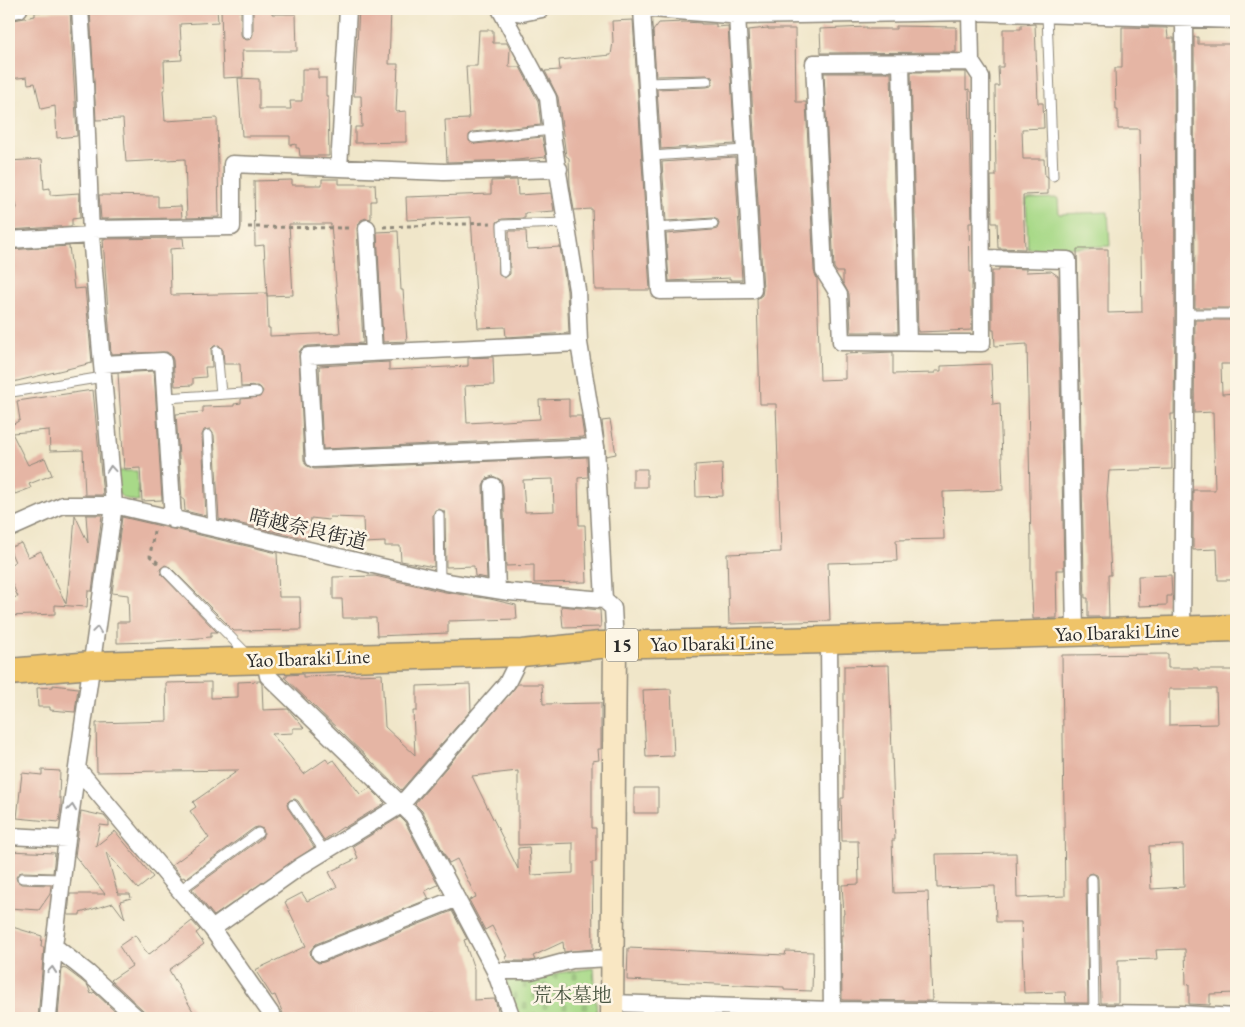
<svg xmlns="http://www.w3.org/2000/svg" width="1245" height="1027" viewBox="0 0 1245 1027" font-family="'EB Garamond','Noto Serif JP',serif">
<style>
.green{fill:#a8d988;stroke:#6a825a}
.cemetery{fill:url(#cemetery-stones);stroke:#6a825a}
.building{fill:#e5b5a4;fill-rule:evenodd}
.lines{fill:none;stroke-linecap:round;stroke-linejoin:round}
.lane-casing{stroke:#8e887a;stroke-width:11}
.street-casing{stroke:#8e887a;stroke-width:19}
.secondary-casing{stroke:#8e887a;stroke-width:25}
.primary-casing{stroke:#8e887a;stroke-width:29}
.path{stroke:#8e887a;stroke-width:3;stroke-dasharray:4 4;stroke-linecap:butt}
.lane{stroke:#fff;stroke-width:9}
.street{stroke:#fff;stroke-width:16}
.secondary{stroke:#f9e7c3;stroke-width:22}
.primary{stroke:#efc469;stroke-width:26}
.oneway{stroke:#a0a0a0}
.labels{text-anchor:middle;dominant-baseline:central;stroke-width:5;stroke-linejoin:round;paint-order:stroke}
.shield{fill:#fcf5e5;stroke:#6a6863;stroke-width:1}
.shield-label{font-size:19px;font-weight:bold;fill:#2b2b2b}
.street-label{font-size:20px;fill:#2b2b2b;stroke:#fcf5e5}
.park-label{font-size:20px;fill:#4a5642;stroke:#fcf5e5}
</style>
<defs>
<pattern id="cemetery-stones" width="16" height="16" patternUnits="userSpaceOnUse" patternTransform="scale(1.25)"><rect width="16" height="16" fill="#a8d988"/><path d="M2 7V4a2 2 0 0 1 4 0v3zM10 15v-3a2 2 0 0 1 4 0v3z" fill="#91ba76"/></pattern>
</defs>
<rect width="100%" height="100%" fill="#fcf5e5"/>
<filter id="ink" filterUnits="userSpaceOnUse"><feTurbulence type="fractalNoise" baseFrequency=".02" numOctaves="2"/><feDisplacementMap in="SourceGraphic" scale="10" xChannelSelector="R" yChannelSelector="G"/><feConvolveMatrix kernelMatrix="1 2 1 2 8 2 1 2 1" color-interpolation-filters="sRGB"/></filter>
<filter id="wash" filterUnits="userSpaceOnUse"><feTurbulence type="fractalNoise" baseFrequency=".0096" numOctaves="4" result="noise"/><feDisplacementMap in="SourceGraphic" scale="20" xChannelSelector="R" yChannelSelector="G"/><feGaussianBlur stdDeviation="1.12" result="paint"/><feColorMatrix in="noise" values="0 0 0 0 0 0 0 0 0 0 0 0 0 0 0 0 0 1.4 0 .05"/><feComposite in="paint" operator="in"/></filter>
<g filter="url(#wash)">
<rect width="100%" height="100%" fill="#f0e6c9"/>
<path class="green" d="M1058,198L1059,214L1108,212L1110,246L1028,249L1026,199Z
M117,471H137L139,502L123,498L118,493Z"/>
<path class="cemetery" d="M594,968L597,1018H516L502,981Z"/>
<g id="blocks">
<path class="building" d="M90,9H217L218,22L180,24L182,60L164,61L165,90H163L165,121L217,118L219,217L187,218L185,159L126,162L123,119L96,120Z
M221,9H238V11H241V34L242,38L247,40L251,39L253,34V11L272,10V14H296L297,51H242L243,77L223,78Z
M359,9H391L389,64H398L396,112L406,111V142L355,143V127H362L361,96H354Z
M70,11L77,136L57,138L55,106L41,109L35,83L28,84L27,77L9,79V21L35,16V12Z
M633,20L650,290H595L592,209L574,210L570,185L569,158L566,156L558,97L545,71L560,70L559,60L611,55L613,42L612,21Z
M685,22L701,23V24H716V27L728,26L735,144L661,149L657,89L707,87L711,86L713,81L712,77L707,75L656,76L653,31L659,23Z
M1035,24L1038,103H1043L1044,128L1022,129L1023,159H1044L1045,176H1047L1048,179V194L1023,195L1025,249L998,248L997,223H992L991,176H996L995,86H999L998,67H1003V29H1021V25Z
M896,26L956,27V52L821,53L820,29L867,27V29H896Z
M1122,27L1167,28L1168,38H1174L1175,314L1174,414H1171L1172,469L1109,471L1107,496L1111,575H1108L1109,617H1088V598H1085L1084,576L1077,249H1108V313L1142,312L1139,129H1118V110H1116L1115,68H1122Z
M768,28V29H795L796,102H806L814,271L817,279L820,380L845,379V354L893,352V374L935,373V371H941V366L991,364L993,404L1000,403L1003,490L943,492L944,539L896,540L897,561L828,563L830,621L729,624L727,554L781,552L776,404H760L757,299L762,295L763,289L748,30Z
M479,30H493V43H507L510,49L509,67H520L538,101L541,125L473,132L469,135V141L475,144L542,137L546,157L517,160L447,162L445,120L469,119L466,66H477Z
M1194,37H1198V44H1236V308H1195Z
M302,69H318V78H326V96H328L329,156H300L299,148H296V144L290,145V136H242L238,78L259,79V109H291L290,101H302Z
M911,72H966V90L969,89L971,168L972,223H969L970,272H972V330L918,332Z
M824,73H891L898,332H851L849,294L843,283V272H837L834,268Z
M735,157L742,280H730V278L669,281L666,234L713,230L717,229L719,224L718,220L713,218L666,221L662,162Z
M42,159L44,189L50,188V195L79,193L80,218L72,219V226L9,230V213H13L17,208L15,199L9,195V161Z
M322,179H339V184H375L376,201H371V219L366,218L361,220L357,228L363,343L308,346L302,348L299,352L304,460L306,465L314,469L587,457L588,477L578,478L579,525H585L587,582L534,583V565L506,566L503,486L501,480L493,476L487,478L483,486L487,578L475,576L474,566L446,567L445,515L444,511L439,509L435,510L433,515L434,567L401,561L400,546H385V542L364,543L363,518L330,517L329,520L311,518L308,539L219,519L214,435L210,429L204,430L202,435L206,516L185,511L184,499H182L176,414L203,412V407L234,406V404L241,403V399L260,397L263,391L260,387L257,386L241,387L240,364H224L223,350L219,345L214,346L211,349L212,367H205L206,377L193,378V385L175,386L173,360L171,355L167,352L111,354L103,239L183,238L184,248L170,249L171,295L267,293L268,328H270V336L340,333L331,224H289L293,295L267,296L264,245L255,246L254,181L292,180V185H322ZM553,479L554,511L525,512L523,480Z
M517,180L518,195L551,193L554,211L525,213V218L502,219L497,222L499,275L505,278L510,274L509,231H526L527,249L560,247L567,291L569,333L506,337L505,327L478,328L471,217L407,220L406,197L491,194V181Z
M99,195L158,196V207L181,206L182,218L101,219Z
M398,231L401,290H403L407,341L383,342L377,232Z
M69,246L74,289L85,288L92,363L13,382V378H9V250Z
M999,268L1026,269V272L1051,271L1058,276L1064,570H1056L1057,618L1033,619L1031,575V547L1027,344L995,346L994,330H992V271H999Z
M1195,320H1236V364H1221L1222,394L1236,393V580H1218L1217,549L1193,550V490H1215L1213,412L1194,413Z
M493,357L494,385L465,386L467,423L540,419L539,400L569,399V416H581L584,437L323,449L319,366L389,362V370L468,366V358Z
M154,371L162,500L142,501L140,468L124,469L118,373Z
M93,390L103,495H85L83,450L50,451L49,430L12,433L28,465L45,458L52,475L29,484L31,488L15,494L9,478V427L20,420L17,401Z
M610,420L616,454L606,456L602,421Z
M722,463L723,496L696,497L695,465Z
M633,469H647V487H633Z
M75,515L88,543L86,515H102L92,591H88L87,607L55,605V614L9,616V598L18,597L9,577V565L15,562L9,548L21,543L28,557L41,551L66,604L73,543Z
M122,517L277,553L279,597H300L301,630L234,631L170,567L165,565L160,569L162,575L217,632H211V637L152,642L117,643V622H129L128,595L112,593Z
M1171,575L1172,596H1167V605L1139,606L1138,576Z
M375,576L445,592L490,599L516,605L517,619L448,621V633L377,636L376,618H343L342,599H333V577Z
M561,606L600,610L601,627L563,628Z
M1168,654V668H1198V670H1236V993L1210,994V1005L1189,1004V984L1186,985L1185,949L1156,950L1157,959L1118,960V1003H1101L1098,879L1097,875L1092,873L1088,874L1086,879L1088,1003H1066L1065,992L1024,993L1021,922H996L995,886L937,888L936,854L1016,853L1017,898L1065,896L1062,655ZM1169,689H1216L1217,724L1169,725ZM1183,845L1184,887L1151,889L1149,846Z
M889,665L895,840H892L894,893L928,892L932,1001L842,1000L841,935H843V914H844L842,885L859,884L858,841H842L841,798H844V666Z
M303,674V677L382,674L385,727L415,755L413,711H417V686L470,684L471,710L401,790L284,677H287V675Z
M260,681L262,684L263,710L288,709L304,728H293V733L272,734L304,774L326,759L329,763L334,760L360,794L370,788L385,803L344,828L343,827L324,840L298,801L295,799L290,800L287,803L288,808L314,847L214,916L192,889L262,838L264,833L263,829L258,827L254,828L185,879L184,877L182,878L172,865L209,838L190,811L196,807L193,802L239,770L97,772L96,723L167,721L166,683L211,682V698L238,697V682Z
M518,684H542L543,704L601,703V749H598L599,760L592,761V828H596V862H592L593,949L564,952L563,942L533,956L535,960L530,961H507L505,957L507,956L492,926L485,930L469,900L476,897L457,859L449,863L422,811L415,804ZM518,771V845L573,843V873L531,875L529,847L518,848V869L472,776Z
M53,685L78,688L75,712L50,710V707H38L37,688L53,687Z
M671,689L674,756L646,757L643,690Z
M42,770L60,771L59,798H61V807L59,822L17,818L22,773L42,775Z
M634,788H658V813H634Z
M81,811L104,816L109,822V826L100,825L96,846L115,831L153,877L138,889L106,852L118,894H130L131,898L120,901L125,919L113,903L80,913V915H68L70,894H105L75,856Z
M400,817L405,822L438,885L425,891L429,899L316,944L310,951L311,957L318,963L324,962L452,911L467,939L464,940L474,969V1000L495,999L500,1018H435V1013L363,1017L364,1018H285L275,995L272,996L255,970L306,946L285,902L302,893L307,901L337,887L329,872L358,858L353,846Z
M9,851L55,853L53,873L22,872L19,873L16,877L17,881L21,884L51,885L50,894L39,910L9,908Z
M192,921L200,930L196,933L204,944L169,970L197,1018H147L144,1011L111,980L132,966L119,946L135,935L148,955Z
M9,926L42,936L41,947H44L38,1018H9Z
M628,948L785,955L786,951L813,952L812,991L784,990V987L627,980Z
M62,968L66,969L82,981L88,986L91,994L94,992L122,1018H58Z"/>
</g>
</g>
<g filter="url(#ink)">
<use href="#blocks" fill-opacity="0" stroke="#8e887a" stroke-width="1"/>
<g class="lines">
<defs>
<path id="lane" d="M247,9V34
M1047,15L1053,176
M647,83L707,81
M474,138L552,130
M651,156L745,150
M9,201L11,207
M656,228L713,224
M504,272L502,225L567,223
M1185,314H1236
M217,351L221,394
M12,392L103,377
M166,398L257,392
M208,435L213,529
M439,515L440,581
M166,571L249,656
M293,805L325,852
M22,878L62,879
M1092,879L1094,1013
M180,890L258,833"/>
<path id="street" d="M500,9L548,98L553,141L577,290L579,343L596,447L604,600L613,608L615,644
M500,9L522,13L542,9
M642,9L660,291L753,290L737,15
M652,9L742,16L970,12L1236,20
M9,11L19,9
M970,12L971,62L981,77L982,343L841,342L839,295L824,271L814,63L971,62
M901,63L908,342
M339,168L348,9
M367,228L374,353
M91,229L232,227V164L444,172L559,169
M9,240L91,235
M982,258L1068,260L1075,633
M579,343L308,356L314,459L596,447
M102,364L163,361L173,520
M493,486L497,590
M9,529L63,505H114L447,582L509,592L604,600
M1182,630L1185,314L1184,9
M829,640L832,1018
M265,660L268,676L413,816L495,971H531L572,960L611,958
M77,768L212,929L274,1018
M9,836L67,839
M212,929L301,866L401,805L507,683L522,653
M54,946L88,973L137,1018
M320,953L455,899
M495,971L512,1018
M611,1003L832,1010L1182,1014L1236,1017
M48,1018L54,946L67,839L114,505L91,235L85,84L80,9"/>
<path id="secondary" d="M612,1018L615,644"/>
<path id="primary" d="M9,672L92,665L522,653L600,645L829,640L1236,628"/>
</defs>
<use href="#lane" class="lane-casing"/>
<use href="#street" class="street-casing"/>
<use href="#secondary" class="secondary-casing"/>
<use href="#primary" class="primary-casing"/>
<path class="path" d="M248,227L352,228
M383,227L491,223
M154,531L150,556L158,563"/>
<use href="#lane" class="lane"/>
<use href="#street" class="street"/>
<use href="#secondary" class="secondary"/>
<use href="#primary" class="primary"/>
</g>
<defs><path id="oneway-chevron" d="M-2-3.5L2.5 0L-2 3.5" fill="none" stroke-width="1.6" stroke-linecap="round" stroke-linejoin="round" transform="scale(1.25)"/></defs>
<g class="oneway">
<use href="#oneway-chevron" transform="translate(111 469) rotate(-95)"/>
<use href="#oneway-chevron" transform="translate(97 630) rotate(-82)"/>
<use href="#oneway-chevron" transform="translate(72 808) rotate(-82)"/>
<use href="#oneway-chevron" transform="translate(52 970) rotate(-85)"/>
</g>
</g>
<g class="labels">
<rect class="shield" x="606" y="628.5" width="32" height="33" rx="4"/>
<g class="shield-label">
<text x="622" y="645">15</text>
</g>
<g class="street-label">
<text transform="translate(308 529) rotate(13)">暗越奈良街道</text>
<text transform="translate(1117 632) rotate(-2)">Yao Ibaraki Line</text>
<text transform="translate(712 643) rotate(-1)">Yao Ibaraki Line</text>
<text transform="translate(308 658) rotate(-2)">Yao Ibaraki Line</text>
</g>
<g class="park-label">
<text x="572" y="995">荒本墓地</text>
</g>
</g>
<rect width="1245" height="1027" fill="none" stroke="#fcf5e5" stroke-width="30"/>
</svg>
